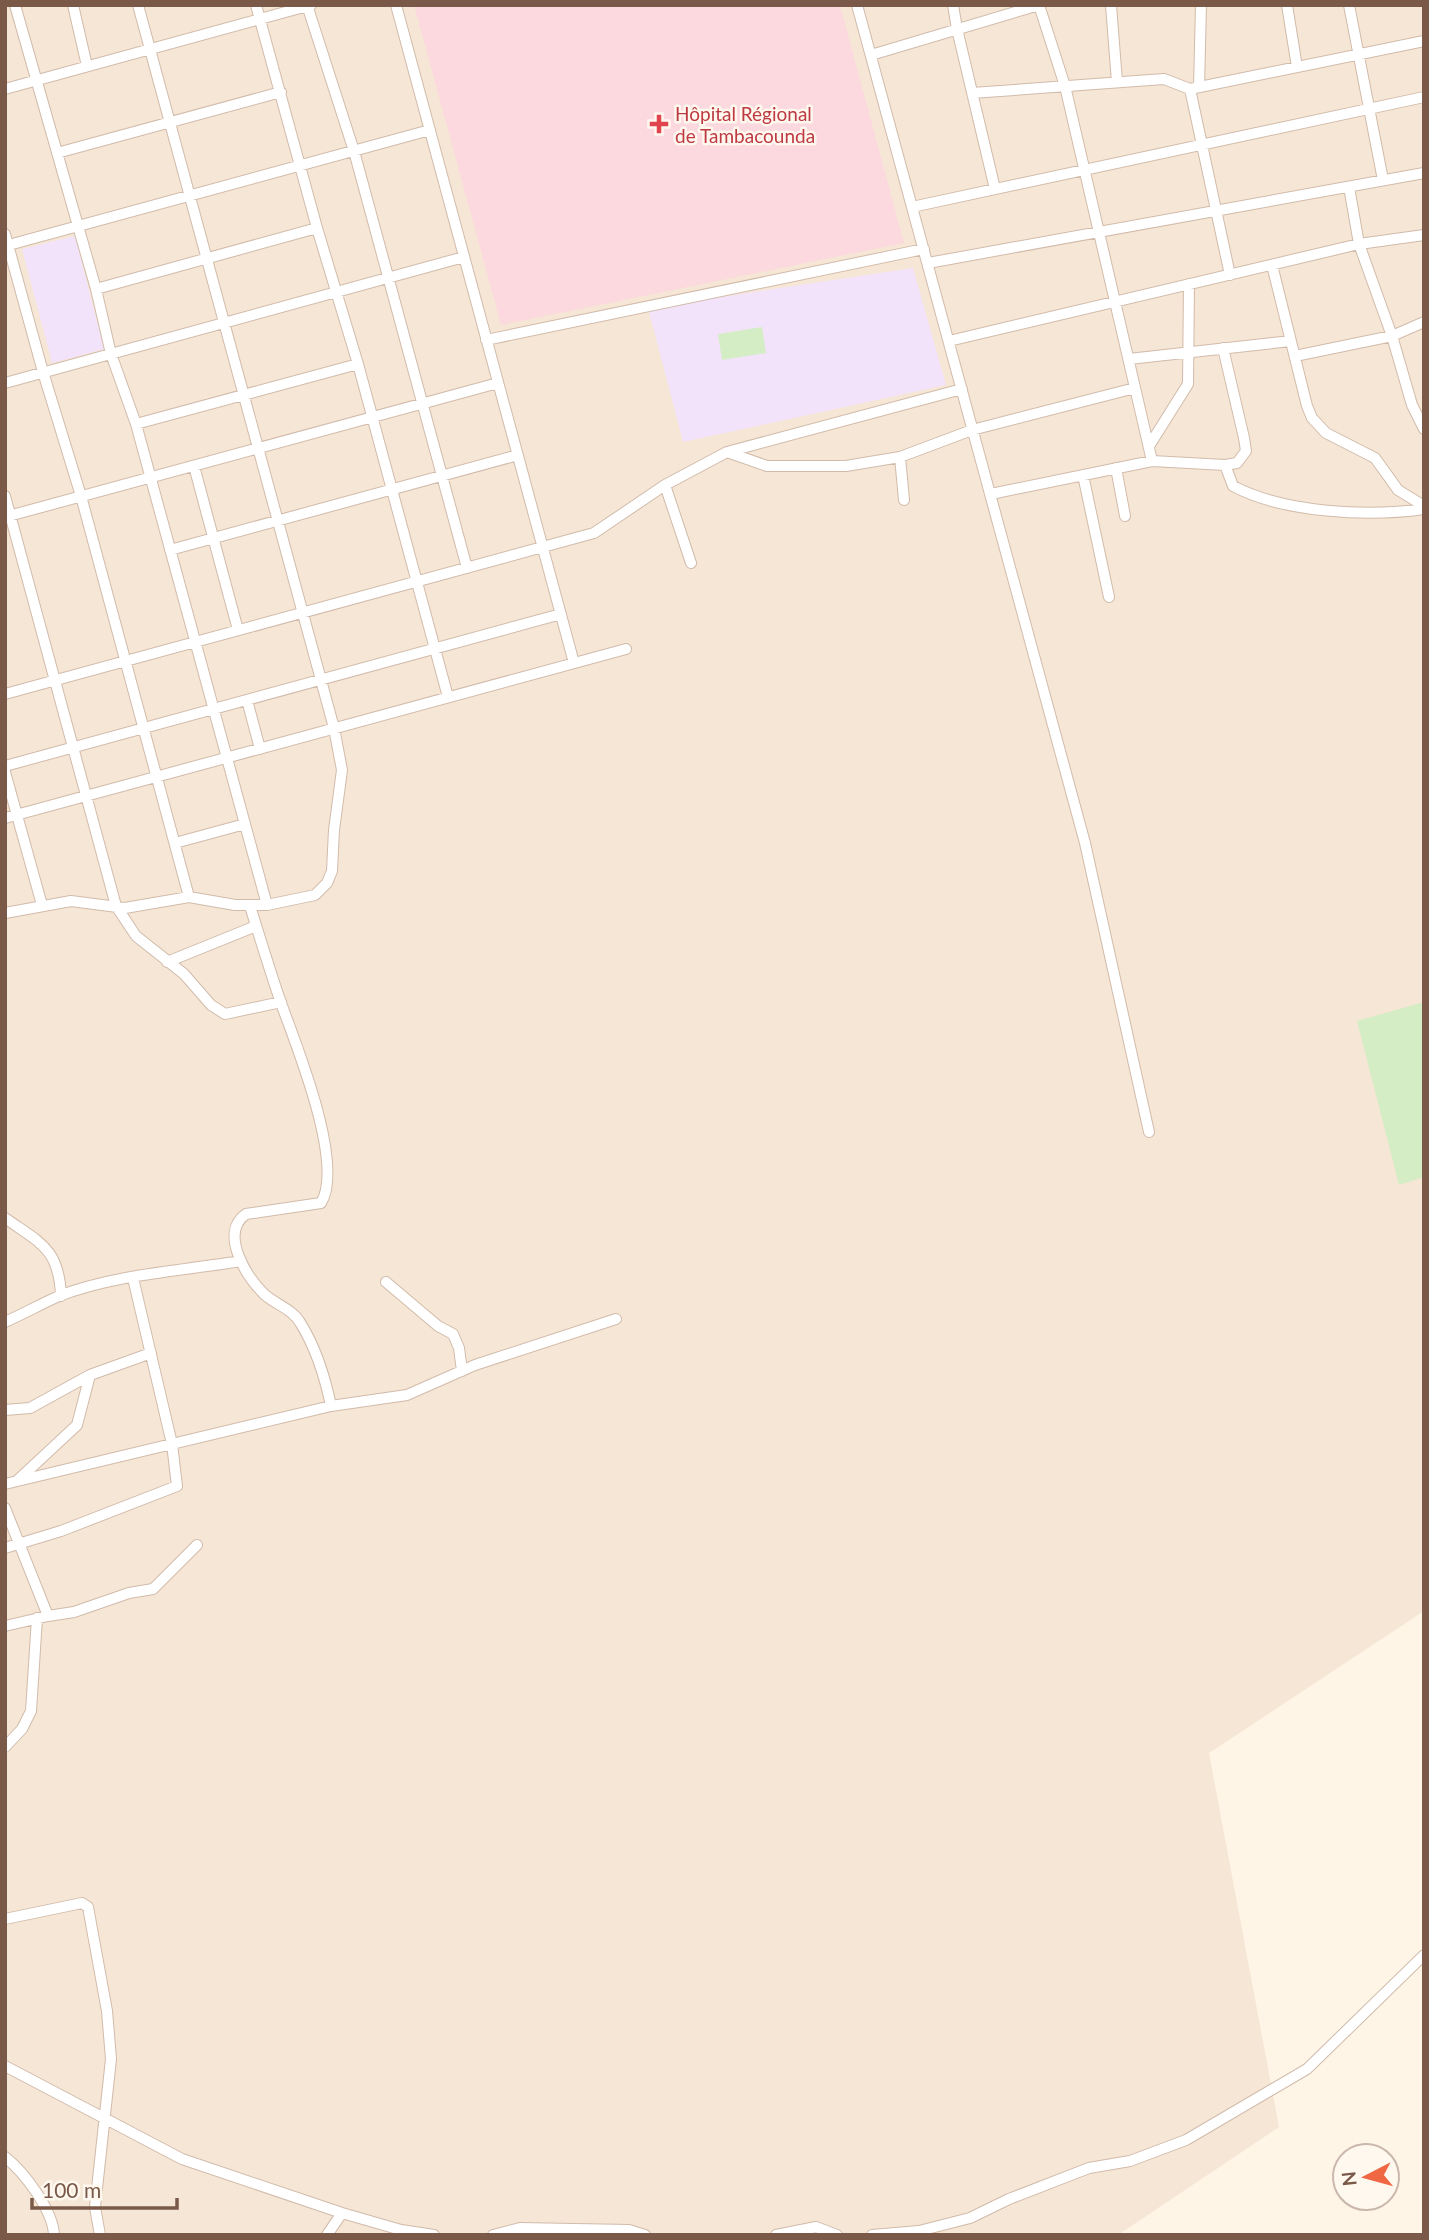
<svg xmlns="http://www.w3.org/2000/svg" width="1429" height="2240" viewBox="0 0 1429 2240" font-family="Lato,sans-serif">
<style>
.residential{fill:#f6e6d5}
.education{fill:#f2e3fb}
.medical{fill:#fcd9de}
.green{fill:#d5edc4}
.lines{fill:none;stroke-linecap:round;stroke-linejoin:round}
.minor-casing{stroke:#d1bbab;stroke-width:12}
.minor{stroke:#fff;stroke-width:10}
.health-dot{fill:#e0444e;stroke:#fff8ef;stroke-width:2.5}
.labels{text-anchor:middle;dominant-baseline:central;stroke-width:5;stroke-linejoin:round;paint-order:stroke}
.health-label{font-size:19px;fill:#be3a42;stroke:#fff8ef;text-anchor:start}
</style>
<rect width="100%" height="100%" fill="#fef5e7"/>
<path class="residential" d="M5,5H1424V1611L1209,1753L1279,2127L1118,2235H5Z"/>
<path class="education" d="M75,236L104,349L52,363L22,249Z
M913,268L946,385L683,442L648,308Z"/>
<path class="medical" d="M414,5H840L904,243L501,325Z"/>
<path class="green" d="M762,327L766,353L722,360L718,334Z
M1424,1002V1177L1399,1185L1357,1021Z"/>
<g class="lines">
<defs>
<path id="minor" d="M15,5L96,289L111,354L136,424L267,905
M73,5L87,66
M256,5L317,228L358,364L448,697
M307,5L354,151L467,568
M396,5L574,663
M857,5L1085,843L1149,1132
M953,5L957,29L995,189
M1039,5L1065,86L1152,461
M1111,5L1117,82
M1287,5L1297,67
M1349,5L1383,180
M871,55L1039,5
M1199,87L1201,5
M5,89L311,5
M1190,89L1230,275
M972,93L1164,79L1190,89L1424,41
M57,153L281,92
M1349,187L1359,244L1392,336L1412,405L1424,429
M912,207L1424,97
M5,234L43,372L81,496L189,897
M5,246L430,130
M928,263L1424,173
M1272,265L1307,406L1312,418L1326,433L1375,458L1398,490L1424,506
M96,289L317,228
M486,340L924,249
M949,341L1359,244L1424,235
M1295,356L1392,336L1424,322
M1129,359L1291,341
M5,383L464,257
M136,424L358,364
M1149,446L1188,384L1189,284
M727,452L767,466H846L900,457L972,430L1135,388
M900,457L904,500
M1225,465L1233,486C1284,513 1368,517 1424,509
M194,466L238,630
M1116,468L1125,516
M1083,475L1109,597
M665,485L691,563
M991,494L1152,461L1225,465L1237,463L1246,451L1244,438L1223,348
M5,496L116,906L136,936L184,974L211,1005L225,1014L281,1002
M5,517L498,383
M170,550L518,455
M5,694L594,533L665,485L727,452L962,389
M247,700L260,749
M5,766L561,614
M5,772L42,905
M5,818L626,649
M175,843L245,824
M250,906C260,938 270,971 281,1003C296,1045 345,1164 321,1203L246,1214C219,1233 246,1276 264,1294C276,1305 293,1309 301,1324C317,1350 325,1377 331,1406
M5,913L71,901L125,908L189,897L235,905H267L315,895L327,883L332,871L334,830L342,770L334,728L138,5
M167,962L256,926
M5,1218C40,1243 59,1248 61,1296
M386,1282L438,1326L453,1334L459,1348L462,1371
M5,1322C23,1314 41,1304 59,1296C116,1274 181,1271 241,1261
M5,1410L30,1408L90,1375L151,1353
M18,1480L77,1425L90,1375
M5,1484L331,1406L407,1395L475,1365L616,1319
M5,1508L48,1616
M5,1548L61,1531L177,1486L172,1444L133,1278
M5,1626L48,1616L74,1612L129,1593L153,1589L197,1545
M5,1747L22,1729L31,1711L37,1618
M5,1919L82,1903L88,1907L107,2011L111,2059L95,2207L100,2235
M5,2066L182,2159L342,2213L401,2230L434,2235
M5,2157C24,2172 53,2210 54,2235
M327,2235L342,2213
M493,2235L520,2228L629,2230L645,2235
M776,2235L816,2227L837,2235
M872,2235L919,2231L970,2218L1009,2199L1089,2168L1130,2161L1186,2140L1307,2069L1424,1955"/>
</defs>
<use href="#minor" class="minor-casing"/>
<use href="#minor" class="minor"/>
</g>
<path class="health-dot" d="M655.5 113.5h7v7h7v7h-7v7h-7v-7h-7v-7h7z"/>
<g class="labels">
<g class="health-label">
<text x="675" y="113">Hôpital Régional<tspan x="675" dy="22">de Tambacounda</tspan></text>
</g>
</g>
<rect width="1429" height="2240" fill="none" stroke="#7a5949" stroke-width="14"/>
<g transform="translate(1366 2177) rotate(264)"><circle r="33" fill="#fff8ef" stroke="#cab8ad" stroke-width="2"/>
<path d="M0-5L12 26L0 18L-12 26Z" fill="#f06744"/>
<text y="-10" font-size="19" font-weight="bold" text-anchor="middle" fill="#7a5949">N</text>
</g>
<path d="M32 2198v10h145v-10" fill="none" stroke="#7a5949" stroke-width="3.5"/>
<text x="42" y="2198" font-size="21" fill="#7a5949" stroke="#fff8ef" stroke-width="5" paint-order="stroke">100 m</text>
</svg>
